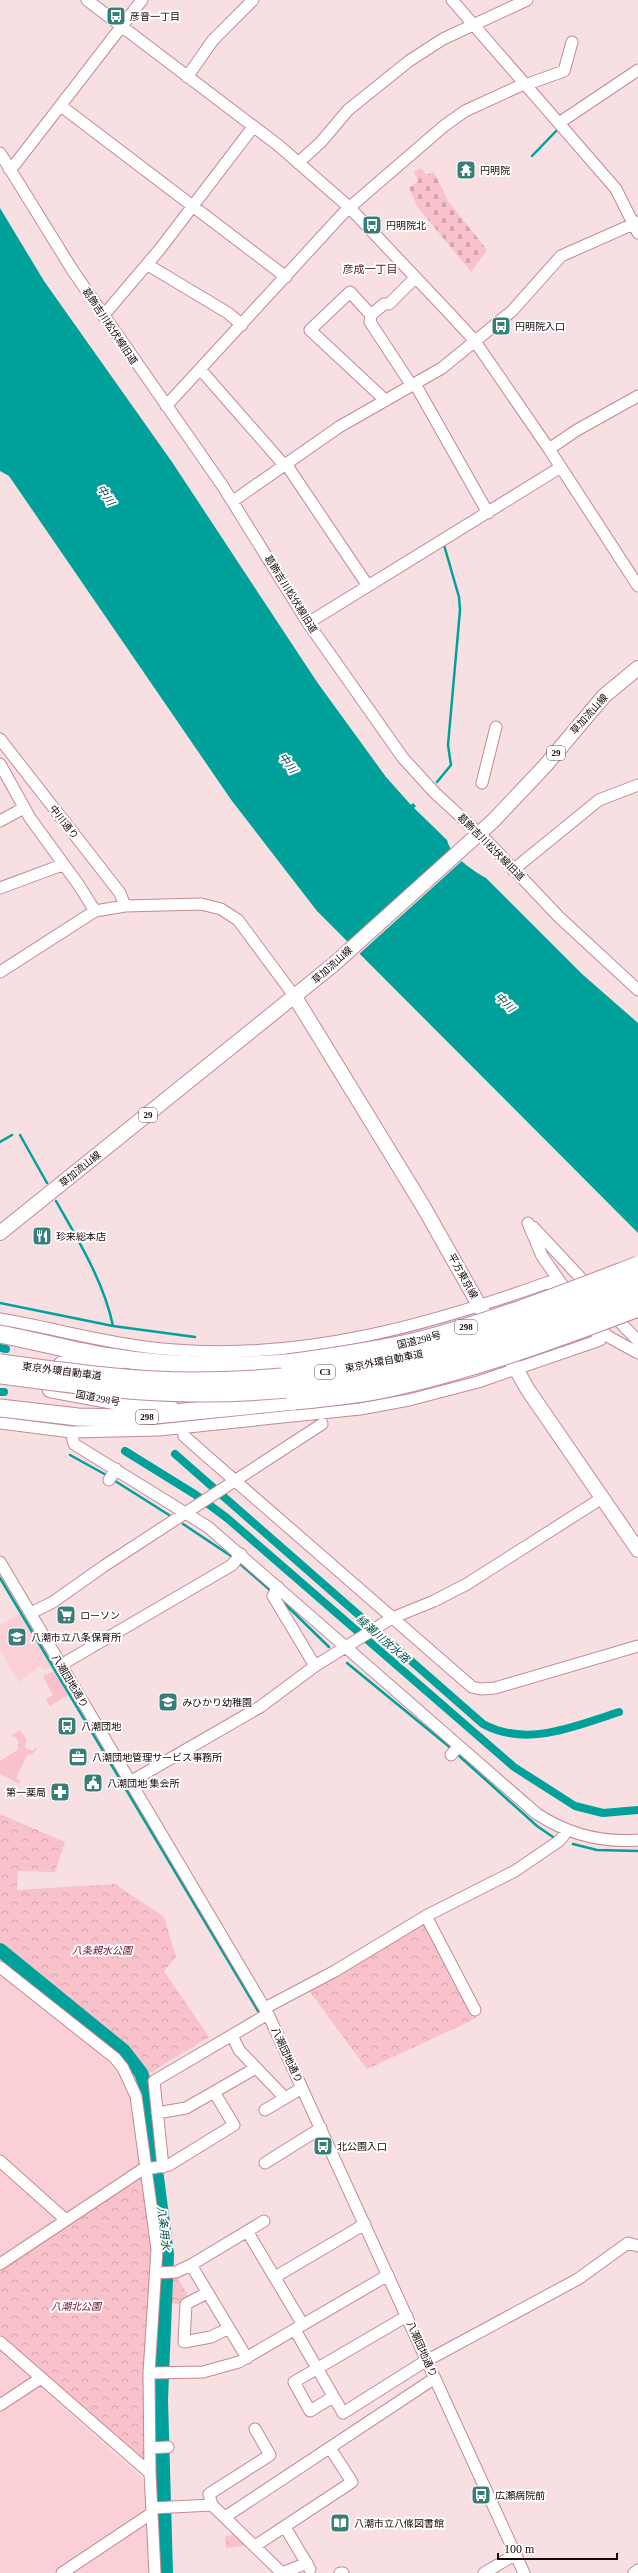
<svg xmlns="http://www.w3.org/2000/svg" width="638" height="2573" viewBox="0 0 638 2573" font-family="'Times New Roman','Noto Sans JP',serif">
<style>
.built{fill:#fad0d6}
.grass{fill:#f9c1c9}
.cemetery{fill:url(#cemetery-stones)}
.park{fill:url(#park-crowns)}
.water{fill:#00a19a}
.pier{fill:#f8dfe2}
.lines{fill:none;stroke-linecap:round;stroke-linejoin:round}
.stream{stroke:#00a19a;stroke-width:2.5}
.canal{stroke:#00a19a;stroke-width:8}
.river{stroke:#00a19a;stroke-width:14}
.minor-casing{stroke:#c38a93;stroke-width:13}
.major-casing{stroke:#c38a93;stroke-width:16}
.highway-casing{stroke:#c38a93;stroke-width:19}
.minor{stroke:#fff;stroke-width:11}
.major{stroke:#fff;stroke-width:14}
.highway{stroke:#fff;stroke-width:17}
.highway-bridge-casing{stroke:#c38a93;stroke-width:19;stroke-linecap:butt}
.highway-bridge{stroke:#fff;stroke-width:17}
.labels{text-anchor:middle;dominant-baseline:central;stroke-width:4;stroke-linejoin:round;paint-order:stroke}
.shield{fill:#fff;stroke:#5d5153;stroke-width:1}
.shield-label{font-size:9px;font-weight:bold;fill:#180609}
.poi-label{font-size:10px;fill:#180609;stroke:#fff;text-anchor:start}
.street-label{font-size:10px;fill:#180609;stroke:#fff}
.park-label{font-size:10px;font-style:italic;fill:#71082d;stroke:#fff}
.neighbourhood-label{font-size:11px;fill:#54252f;stroke:#fff}
.water-label{font-size:11px;font-style:italic;fill:#004f4b;stroke:#fff}
</style>
<defs>
<pattern id="cemetery-stones" width="16" height="16" patternUnits="userSpaceOnUse"><rect width="16" height="16" fill="#f9c1c9"/><path d="M2 7V4a2 2 0 0 1 4 0v3zM10 15v-3a2 2 0 0 1 4 0v3z" fill="#d5a4ab"/></pattern>
<pattern id="park-crowns" width="20" height="18" patternUnits="userSpaceOnUse"><rect width="20" height="18" fill="#f9c1c9"/><path d="M2 6a3 3 0 1 1 6 0M12 15a3 3 0 1 1 6 0" fill="none" stroke="#d5a4ab"/></pattern>
</defs>
<rect width="100%" height="100%" fill="#f8dfe2"/>
<path class="built" d="M20,1613L52,1668L43,1670L40,1666L19,1682L0,1650V1625Z
M0,1971L108,2055L129,2088L143,2165L0,2258Z
M0,2351L144,2480L152,2573H0Z"/>
<path class="grass" d="M54,1671L68,1695L50,1706L46,1699L53,1695L43,1676Z
M20,1730L27,1741L25,1747L33,1751L35,1748L37,1749L31,1755L28,1754L16,1778L20,1781L19,1784L0,1774V1761L19,1749L17,1745L19,1743L15,1736L13,1738L12,1735Z"/>
<path class="cemetery" d="M421,168L426,175L434,172L448,201L487,250L471,272L417,206L409,188L418,181L414,172Z"/>
<path class="park" d="M0,1814L65,1842L55,1872L18,1871L17,1890L115,1884L164,1917L176,1957L164,1971L209,2037L145,2076L125,2049L0,1950Z
M425,1918L477,2018L367,2069L307,1988Z
M144,2172L154,2250L148,2467L0,2340V2266Z
M167,2273H175L192,2303L187,2305L167,2303Z
M237,2534L250,2545L226,2548L225,2536Z"/>
<path class="water" d="M0,208L44,281L172,462L317,682L386,777L411,805L413,803L416,806L414,808L447,840C451,856 472,870 486,878L582,974L638,1023V1233L317,911L232,801L9,476L0,471Z"/>
<path class="pier" d="M462,857L464,859L357,956L355,953Z"/>
<g class="lines">
<path class="stream" d="M532,156L560,127
M437,782L451,765L448,745L460,610L459,597L444,545
M20,1135L47,1183
M0,1142L12,1135
M56,1201C78,1240 104,1282 113,1326
M0,1303L113,1326L195,1337
M70,1455L108,1476
M112,1479L169,1515
M183,1524L234,1558
M239,1563L271,1591
M0,1578L258,2011
M281,1600L329,1647
M347,1663L452,1749
M457,1754L537,1826L553,1837
M573,1844L597,1850L638,1851"/>
<path class="canal" d="M0,1348L6,1349
M0,1392H4
M125,1451L196,1495L227,1518L514,1767L575,1806L603,1813L638,1810
M175,1454L483,1724C527,1748 575,1726 619,1712"/>
<path class="river" d="M0,1950L124,2051L141,2073L145,2084L167,2255L161,2400L166,2573"/>
<defs>
<path id="minor" d="M87,0L278,145L349,207L451,315L474,340L549,449L638,586
M452,0L616,189L638,233
M187,77L213,40L253,0
M525,85L564,71L572,42
M61,106L286,277
M559,123L638,70
M0,153L73,271L222,485L308,623L403,758L435,793L486,840L559,917L638,990
M298,163L321,142L348,110L409,61L443,39L527,0
M9,169L16,163L142,0
M350,207L444,126L465,111L524,84
M148,265L228,313L242,325
M371,315L370,322L412,386
M103,316L160,249L253,127
M200,369L284,465
M415,384L488,513
M385,400L310,330L350,292L371,315L384,304H389L415,278
M166,406L349,207
M549,449L577,430L638,396
M286,464L368,586
M233,501L339,427L442,368L512,311L561,256L638,222
M308,623L561,467
M0,739L120,893L125,906
M0,764L30,818L78,884L95,911
M482,783L496,727
M0,821L24,808
M513,870L599,800L638,785
M0,888L62,865
M0,972L95,911L125,906L201,904L221,909L238,920L295,997
M528,1223L542,1256L565,1289
M533,1227L591,1289
M611,1313L638,1341
M0,1319C58,1329 116,1346 175,1350C304,1360 429,1325 549,1282L566,1299
M598,1328L609,1337L638,1353
M0,1423L71,1432L159,1430L360,1409L409,1400L478,1382L600,1340L601,1338L586,1322
M183,1428L184,1436L209,1458L472,1687L481,1689L495,1688L638,1646
M71,1432L74,1444L208,1527L537,1814C568,1834 601,1843 638,1840
M109,1480L116,1469
M0,1562L268,2014L524,2573
M278,1587L273,1596L315,1666
M31,1613L53,1602L104,1566L322,1424
M61,1665L232,1565L241,1554
M451,1755L459,1746
M130,1782L260,1707L315,1666L392,1618L434,1601L467,1584L602,1498
M426,1916L475,2010
M0,1967L115,2058L123,2068L136,2096L157,2249L149,2373L150,2473L155,2573
M265,2008L335,1971L426,1916L515,1871L559,1841L568,1830
M232,2035L239,2050L285,2098
M265,2110L302,2088
M157,2113L186,2108L214,2092
M0,2161L66,2220
M265,2163L321,2128
M163,2167L154,2081L268,2014
M147,2169L169,2165L234,2125L214,2092L256,2068
M247,2231L303,2325
M0,2264L146,2167
M191,2265L247,2358
M156,2273L176,2272L191,2265L264,2221
M275,2277L365,2224
M207,2293L186,2304L184,2342L211,2337L229,2328
M295,2330L343,2413L427,2360
M0,2342L150,2473
M428,2360L578,2279L628,2243L638,2246
M149,2373L203,2372L239,2362L388,2275
M333,2397L310,2411L294,2382L407,2316
M0,2405L41,2378
M150,2448L168,2447
M212,2505L209,2494L270,2455L255,2429
M152,2508L212,2505L282,2573L307,2563
M225,2517L435,2378
M285,2527L310,2569
M255,2546L352,2482L330,2448
M62,2573L152,2513
M340,2573H343
M484,2573L516,2554
M634,2573L638,2570"/>
<path id="major" d="M295,997L423,1206L492,1328
M0,1233L333,965L494,820L545,766L604,696L638,668
M503,1346L528,1390L638,1550"/>
<path id="highway" d="M0,1334C37,1341 73,1351 110,1357C169,1367 228,1367 288,1363
M62,1365L115,1366
M51,1389L132,1404L169,1406
M0,1408L78,1417L124,1418L295,1401"/>
</defs>
<use href="#minor" class="minor-casing"/>
<use href="#major" class="major-casing"/>
<use href="#highway" class="highway-casing"/>
<use href="#minor" class="minor"/>
<use href="#major" class="major"/>
<use href="#highway" class="highway"/>
<defs>
<path id="highway-bridge" d="M0,1363C64,1371 128,1381 193,1381C260,1381 329,1374 395,1360C479,1343 559,1311 638,1281
M288,1363C331,1357 374,1351 417,1341C492,1322 565,1293 638,1265
M0,1375C64,1383 128,1393 193,1393C292,1394 392,1378 487,1349C538,1333 588,1313 638,1293
M295,1401C327,1398 359,1395 390,1388C475,1369 557,1339 638,1308"/>
</defs>
<use href="#highway-bridge" class="highway-bridge-casing"/>
<use href="#highway-bridge" class="highway-bridge"/>
</g>
<defs>
<symbol id="bus-square" viewBox="-11 -11 22 22"><rect x="-9" y="-9" width="18" height="18" rx="4" fill="#377e79" stroke="#fff"/><path d="M-5-6H5V4H4V6H2V4H-2V6H-4V4H-5ZM-3.5-4V0h7V-4ZM-3.5 1.2v1.5H-2V1.2ZM2 1.2v1.5H3.5V1.2Z" fill="#fff"/></symbol>
<symbol id="temple-square" viewBox="-11 -11 22 22"><rect x="-9" y="-9" width="18" height="18" rx="4" fill="#377e79" stroke="#fff"/><path d="M0-6L5-2H3V0L6.5 2.5H4V6H1.5V3h-3V6H-4V2.5H-6.5L-3 0V-2H-5Z" fill="#fff"/></symbol>
<symbol id="restaurant-square" viewBox="-11 -11 22 22"><rect x="-9" y="-9" width="18" height="18" rx="4" fill="#377e79" stroke="#fff"/><path d="M-5-6h1v4h1v-4h1v4h1v-4h1v5L-1.5 .5V6h-2V.5L-5-1ZM5-6V6H3V1.5H1.5Q1.5-4 5-6Z" fill="#fff"/></symbol>
<symbol id="supermarket-square" viewBox="-11 -11 22 22"><rect x="-9" y="-9" width="18" height="18" rx="4" fill="#377e79" stroke="#fff"/><path d="M-6-5.5h2.5l.6 2H6L4.5 2H-2.5L-4.4-4H-6ZM-1.5 3.2a1.3 1.3 0 1 0 .1 0ZM3 3.2a1.3 1.3 0 1 0 .1 0Z" fill="#fff"/></symbol>
<symbol id="school-square" viewBox="-11 -11 22 22"><rect x="-9" y="-9" width="18" height="18" rx="4" fill="#377e79" stroke="#fff"/><path d="M0-5L7-2L0 1L-7-2ZM-4 1L0 2.5L4 1V4Q0 6-4 4Z" fill="#fff"/></symbol>
<symbol id="office-square" viewBox="-11 -11 22 22"><rect x="-9" y="-9" width="18" height="18" rx="4" fill="#377e79" stroke="#fff"/><path d="M-6-3h4V-5.5h4V-3h4V5H-6ZM-1-4.5V-3h2v-1.5ZM-6 0V1H6V0Z" fill="#fff"/></symbol>
<symbol id="civic-square" viewBox="-11 -11 22 22"><rect x="-9" y="-9" width="18" height="18" rx="4" fill="#377e79" stroke="#fff"/><path d="M-.6-6.5H3V-4.5H.6V-3L4-1V1h2V6H-6V1h2V-1L-.6-3ZM-1.2 2.5V6h2.4V2.5Z" fill="#fff"/></symbol>
<symbol id="pharmacy-square" viewBox="-11 -11 22 22"><rect x="-9" y="-9" width="18" height="18" rx="4" fill="#377e79" stroke="#fff"/><path d="M-2-6h4v4h4v4h-4v4h-4v-4h-4v-4h4Z" fill="#fff"/></symbol>
<symbol id="library-square" viewBox="-11 -11 22 22"><rect x="-9" y="-9" width="18" height="18" rx="4" fill="#377e79" stroke="#fff"/><path d="M-6-4Q-3-5.5-.7-3.5V5Q-3 3-6 4ZM6-4Q3-5.5 .7-3.5V5Q3 3 6 4Z" fill="#fff"/></symbol>
</defs>
<g fill-rule="evenodd">
<use href="#bus-square" x="105" y="5" width="22" height="22"/>
<use href="#temple-square" x="455" y="159" width="22" height="22"/>
<use href="#bus-square" x="361" y="214" width="22" height="22"/>
<use href="#bus-square" x="490" y="315" width="22" height="22"/>
<use href="#restaurant-square" x="31" y="1225" width="22" height="22"/>
<use href="#supermarket-square" x="55" y="1604" width="22" height="22"/>
<use href="#school-square" x="6" y="1626" width="22" height="22"/>
<use href="#school-square" x="157" y="1691" width="22" height="22"/>
<use href="#bus-square" x="56" y="1715" width="22" height="22"/>
<use href="#office-square" x="67" y="1746" width="22" height="22"/>
<use href="#civic-square" x="82" y="1772" width="22" height="22"/>
<use href="#pharmacy-square" x="49" y="1781" width="22" height="22"/>
<use href="#bus-square" x="312" y="2135" width="22" height="22"/>
<use href="#bus-square" x="470" y="2484" width="22" height="22"/>
<use href="#library-square" x="329" y="2512" width="22" height="22"/>
</g>
<g class="labels">
<g class="shield">
<rect x="547" y="746" width="18" height="14" rx="3"/>
<rect x="139" y="1108" width="18" height="14" rx="3"/>
<rect x="455" y="1320" width="22" height="14" rx="3"/>
<rect x="315" y="1365" width="20" height="14" rx="3"/>
<rect x="136" y="1410" width="22" height="14" rx="3"/>
</g>
<g class="shield-label">
<text x="556" y="753">29</text>
<text x="148" y="1115">29</text>
<text x="466" y="1327">298</text>
<text x="325" y="1372">C3</text>
<text x="147" y="1417">298</text>
</g>
<g class="poi-label">
<text x="130" y="16">彦音一丁目</text>
<text x="480" y="170">円明院</text>
<text x="386" y="225">円明院北</text>
<text x="515" y="326">円明院入口</text>
<text x="56" y="1236">珍来総本店</text>
<text x="80" y="1615">ローソン</text>
<text x="31" y="1637">八潮市立八条保育所</text>
<text x="182" y="1702">みひかり幼稚園</text>
<text x="81" y="1726">八潮団地</text>
<text x="92" y="1757">八潮団地管理サービス事務所</text>
<text x="107" y="1783">八潮団地 集会所</text>
<text x="46" y="1792" text-anchor="end">第一薬局</text>
<text x="337" y="2146">北公園入口</text>
<text x="495" y="2495">広瀬病院前</text>
<text x="354" y="2523">八潮市立八條図書館</text>
</g>
<g class="street-label">
<text transform="translate(110 326) rotate(56)">葛飾吉川松伏線旧道</text>
<text transform="translate(291 594) rotate(58)">葛飾吉川松伏線旧道</text>
<text transform="translate(589 714) rotate(-48)">草加流山線</text>
<text transform="translate(64 822) rotate(52)">中川通り</text>
<text transform="translate(491 847) rotate(45)">葛飾吉川松伏線旧道</text>
<text transform="translate(332 965) rotate(-42)">草加流山線</text>
<text transform="translate(80 1169) rotate(-39)">草加流山線</text>
<text transform="translate(463 1276) rotate(61)">平方東京線</text>
<text transform="translate(419 1340) rotate(-14)">国道298号</text>
<text transform="translate(384 1361) rotate(-11)">東京外環自動車道</text>
<text transform="translate(62 1371) rotate(7)">東京外環自動車道</text>
<text transform="translate(98 1398) rotate(11)">国道298号</text>
<text transform="translate(70 1681) rotate(59)">八潮団地通り</text>
<text transform="translate(287 2055) rotate(65)">八潮団地通り</text>
<text transform="translate(422 2349) rotate(66)">八潮団地通り</text>
</g>
<g class="park-label">
<text x="102" y="1950">八条親水公園</text>
<text x="76" y="2306">八潮北公園</text>
</g>
<g class="neighbourhood-label">
<text x="370" y="269">彦成一丁目</text>
</g>
<g class="water-label">
<text transform="translate(106 495) rotate(56)">中川</text>
<text transform="translate(288 763) rotate(54)">中川</text>
<text transform="translate(505 1002) rotate(44)">中川</text>
<text transform="translate(383 1639) rotate(41)">綾瀬川放水路</text>
<text transform="translate(164 2228) rotate(83)">八条用水</text>
</g>
</g>
<path d="M498 2553v6h119v-6" fill="none" stroke="#180609" stroke-width="2"/>
<text x="504" y="2553" font-size="12" fill="#180609" stroke="#ffffff" stroke-width="3" paint-order="stroke">100 m</text>
</svg>
